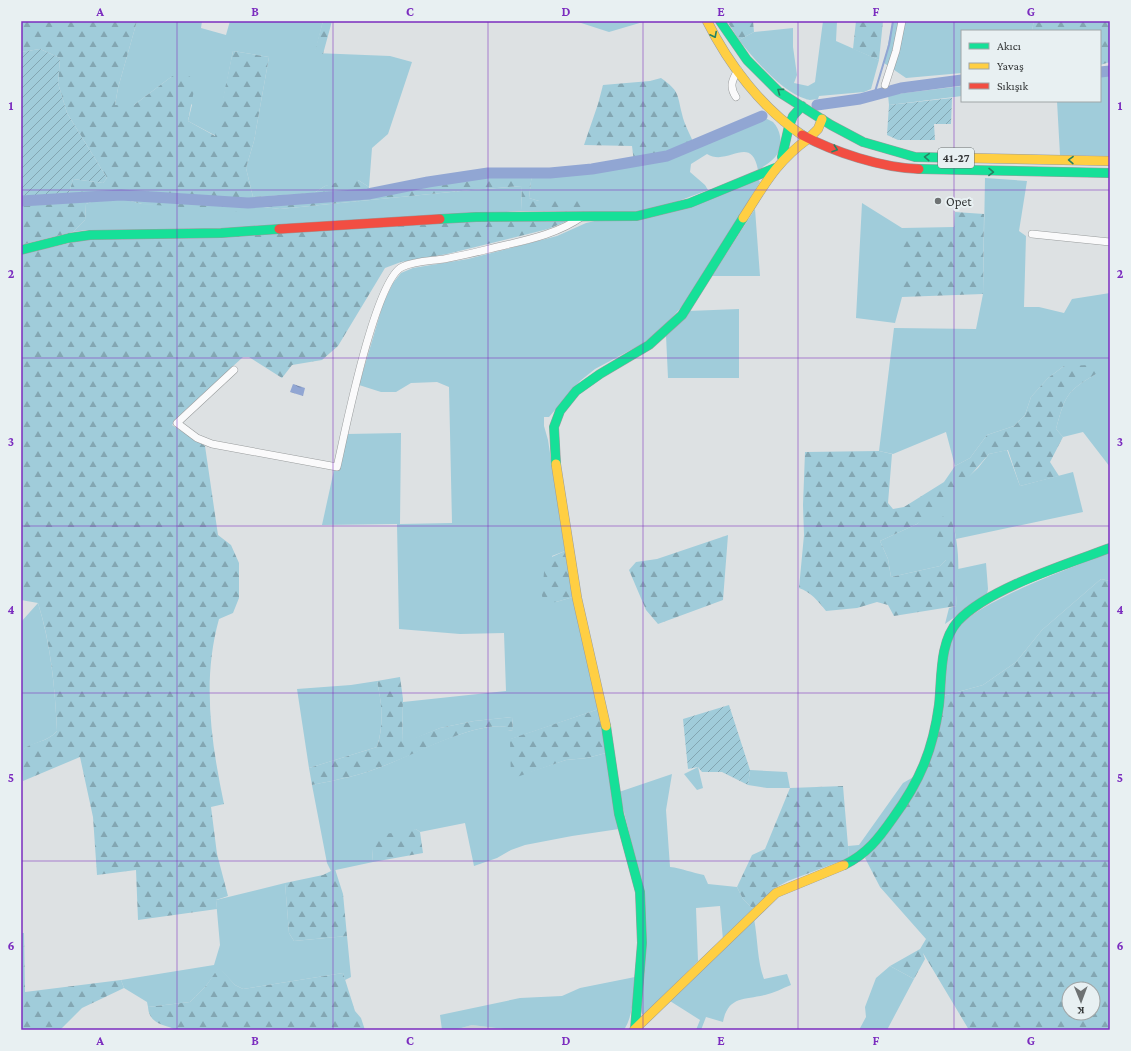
<svg xmlns="http://www.w3.org/2000/svg" width="1131" height="1051" viewBox="0 0 1131 1051" font-family="'Crimson Pro',serif">
<style>
.built{fill:#c8d3d7}
.green{fill:#a0ccda}
.forest{fill:url(#forest-firs);fill-rule:evenodd}
.garden{fill:url(#garden-furrows)}
.water{fill:url(#water-waves)}
.lines{fill:none;stroke-linecap:round;stroke-linejoin:round}
.stream{stroke:#91a6d3;stroke-width:2}
.river{stroke:#91a6d3;stroke-width:11}
.street-casing{stroke:#999c9d;stroke-width:8}
.fast-casing{stroke:#999c9d;stroke-width:10}
.slow-casing{stroke:#999c9d;stroke-width:10}
.jam-casing{stroke:#999c9d;stroke-width:10}
.street{stroke:#fafafb;stroke-width:7}
.fast{stroke:#16e098;stroke-width:9}
.slow{stroke:#ffcf43;stroke-width:9}
.jam{stroke:#f24e42;stroke-width:9}
.oneway{stroke:#268263}
.grid{fill:none;stroke:#7b2cbf;stroke-width:1;stroke-opacity:0.55}
.poi-dot{fill:#6e7273;stroke:#e8f0f2;stroke-width:1.5}
.labels{text-anchor:middle;dominant-baseline:central;stroke-width:4;stroke-linejoin:round;paint-order:stroke}
.shield{fill:#e8f0f2;stroke:#696e6f;stroke-width:1}
.shield-label{font-size:12px;font-weight:bold;fill:#333637}
.poi-label{font-size:13px;fill:#333637;stroke:#e8f0f2;text-anchor:start}
.neatline{fill:none;stroke:#7b2cbf;stroke-width:1.5}
.grid-label{font-size:13px;text-anchor:middle;font-weight:bold;fill:#7b2cbf}
</style>
<defs>
<pattern id="forest-firs" width="22" height="20" patternUnits="userSpaceOnUse"><rect width="22" height="20" fill="#a0ccda"/><path d="M5 1l3.5 6h-7zM16 11l3.5 6h-7z" fill="#83a6b2"/></pattern>
<pattern id="garden-furrows" width="10" height="10" patternUnits="userSpaceOnUse"><rect width="10" height="10" fill="#a0ccda"/><path d="M-1 1l2-2M0 10L10 0M9 11l2-2" fill="none" stroke="#83a6b2"/></pattern>
<pattern id="water-waves" width="16" height="10" patternUnits="userSpaceOnUse"><rect width="16" height="10" fill="#91a6d3"/><path d="M0 5q4-4 8 0t8 0" fill="none" stroke="#7788ac"/></pattern>
</defs>
<rect width="100%" height="100%" fill="#dde1e3"/>
<path class="built" d="M472,1025L513,1030H454Z"/>
<path class="green" d="M137,21H202L201,28L226,35L230,21H323L315,53L390,56L412,62L388,134L372,148L369,187L358,180L325,186L314,193L253,197L246,168L254,141L269,57L233,51L216,136L188,121L192,105L171,77L134,105H115L118,88Z
M575,21H642L643,22L609,32Z
M823,21H837L836,41L879,60L871,89L864,92L819,96L818,99C815,99 809,101 806,99C782,92 754,59 739,40L754,32L793,28V47L797,75L794,83L808,86L815,82Z
M893,21H1034L1032,30L1033,31H962V73L906,78L884,63Z
M1110,76V156L1060,155L1057,101H1100V77Z
M962,86V96L889,105L888,95Z
M762,116C765,118 769,120 773,122C777,126 779,131 780,136C783,155 772,161 758,170C751,133 728,167 707,154L691,164L690,172L705,185L708,190L649,212H580L586,201H539L529,198L532,173L592,169L667,156Z
M985,178L1027,181L1019,231L1026,236L1024,307H1039L1064,313L1072,299L1110,293V467L1083,432L1063,437L1056,429C1065,397 1065,392 1096,374L1064,366L1048,378L1031,397L1025,415L1014,426L987,435L970,458L955,466L946,432L893,454L879,451L894,328L976,329L983,294Z
M758,179L760,182L685,303L661,330L642,344L595,369L580,381L549,417H544V426L548,440L565,551L552,556L556,602L573,597L599,709L511,739V778L566,760L587,758L606,753L619,829L572,836L525,845L511,850L497,858L474,866L465,823L420,832L416,829L372,849L373,862L331,871L327,863L312,785C337,780 362,775 386,765C416,753 476,721 508,727V731L513,730L512,717L474,721L440,728L402,744L403,702L506,691L504,633L460,634L399,629L397,524L322,525L334,470H338L347,434L401,433L400,524L452,523L449,387L437,382L411,383L396,392H381L359,385L383,304L393,283L401,273L413,268L468,259L557,236L586,223L599,220L623,221Z
M522,186L521,211L264,227L153,231L87,230L73,232L85,220L86,204L96,200L116,197L142,204L254,206L280,209L471,190Z
M862,203L902,228V297L895,323L856,318Z
M755,209L760,276H712Z
M739,309V378H668L666,335L688,311Z
M1007,450L1020,486L1073,472L1083,512L956,539L954,526L946,545V560L940,566L891,577L888,559L880,541L917,524L978,468L989,454Z
M1110,552V581L1101,579L1042,630L1016,662L983,685L943,696C945,678 946,648 954,633C970,603 1077,566 1110,552Z
M986,563L988,589L987,594L945,624L949,608L956,606L958,569Z
M38,603C51,645 55,688 57,731C46,743 34,741 21,751V622Z
M377,681C382,704 384,724 377,747L309,768L297,689L351,685Z
M698,767L703,788L697,790L684,774Z
M750,770L787,772L790,788H767L748,785Z
M672,774L666,810L670,867C682,868 692,873 704,875L708,884L737,887L743,899L753,909L723,940L720,906L696,908L698,961L645,1014H642L641,1011L646,920L642,885L619,792Z
M917,775C898,804 881,841 849,858L848,846L859,845L903,783Z
M285,883L289,933L294,941L347,936L351,977L345,980L343,973L243,989L235,985L219,968L206,986L190,1002L148,1007L147,1002L124,988L121,980L214,965L220,945L216,900Z
M754,919C758,939 757,961 764,979L787,974L791,985C783,988 774,993 765,995C744,1000 728,996 723,1022L706,1017L701,1030H696L700,1020L670,1001Z
M890,966L914,979L887,1030H859L866,1017L865,1007L876,978Z
M635,977C633,995 634,1014 624,1030H513L472,1025L454,1030H442L440,1015L520,998L562,996L580,988Z"/>
<path class="forest" d="M21,21H137L118,88L115,105H134L171,77L181,72L196,80L188,121L215,136L233,51L269,57L254,141L246,168L253,197L314,193L325,186L344,180H358L369,187L368,194L488,173H532L529,198L539,201H586L588,207L580,212L521,211L522,186L471,190L280,209L254,206L245,212L142,204L116,197L96,200L86,204L85,220L73,232L21,245V196L69,193L73,179L103,183L107,178L67,113L58,83L60,58L40,49L21,52Z
M323,21H332L323,54H314Z
M727,21H753L754,32L739,40Z
M856,21H883L879,60L853,49Z
M1034,21H1110V62L1100,65V31H1033L1032,30Z
M661,78C679,91 677,93 682,114C684,124 690,134 694,144L667,156L634,162L632,146L584,145L598,104L603,85L650,81Z
M955,212L984,214L983,294L902,297V228L954,227Z
M567,220L565,222L548,229L447,254L401,262L385,268L338,346L322,360L292,365L282,378L249,357H243L181,414L172,425L205,446L218,535L231,545L239,563V598L233,613L219,619C202,680 211,742 224,804L211,807L217,854L228,896L216,900L217,909L138,920L136,870L97,875L93,817L80,757L23,781L21,751C34,740 45,744 57,731C55,688 51,644 38,603L21,600V254L83,240L447,222Z
M1089,365L1097,367L1096,374C1065,392 1065,397 1056,429L1063,437L1050,462L1059,476L1020,486L1008,450L989,454L947,502L917,524L880,541L888,559L891,577L940,566L946,560V546L937,540L938,528L943,516H950C961,545 959,577 956,606L894,616L888,605L877,602L857,608L826,611C818,601 811,592 799,588L804,535L803,505L805,452L879,451L892,454L888,503L893,509L904,507L944,482L955,466L970,458L987,435L1014,426L1025,415L1031,397L1048,378L1064,366Z
M728,535L723,600L658,624L646,610L629,570L636,562L657,559Z
M565,551L573,597L556,602L545,603L542,596L545,560Z
M1101,579L1110,581V1030H969L923,953L925,959L914,979L890,966L920,949L926,939L880,887L865,858L911,800L943,696L983,685L1016,662L1042,630ZM1069,989H1093V1013H1069Z
M400,677L403,699L402,743L440,728L474,721L512,717L513,730L508,731L507,727C476,721 416,754 386,765C362,775 337,780 312,785L309,768L377,747C384,725 382,704 377,681Z
M599,709L606,753L587,758L566,760L511,779L510,739Z
M843,786L849,858L788,881L775,888L753,909L743,899L737,887L752,855L765,849L790,788Z
M416,829L420,832L423,853L373,862L372,849L373,836Z
M335,869L343,894L347,936L294,941L289,933L285,883L323,875Z
M21,933H24L25,992L121,980L124,988L82,1008L60,1030H21Z
M219,967L235,985L243,989L343,973L355,1011L361,1018L365,1030H178C164,1025 149,1024 148,1007L190,1002L206,986Z"/>
<path class="garden" d="M40,49L60,58L58,83L67,113L107,178L103,183L73,179L69,193L21,196V52Z
M952,98L951,124H934L935,140H898L887,135L889,105Z
M729,705L750,770L748,785L722,772H702L698,767L688,769L683,719Z"/>
<path class="water" d="M293,384L305,388L303,396L290,392Z"/>
<g class="lines">
<path class="stream" d="M874,95L889,45L893,21"/>
<path class="river" d="M1100,72L1110,71
M817,105L860,99L901,88L962,80
M21,201L121,195L248,203L368,194L428,182L488,173H550L592,169L667,156L762,116"/>
<defs>
<path id="street" d="M885,85L896,51L902,21
M736,97C729,87 732,80 738,70
M1032,234L1110,242
M234,370L177,423L197,438L212,444L337,467C345,432 375,280 402,267C414,261 431,261 444,259C459,256 474,253 489,249C521,241 555,236 583,216"/>
<path id="fast" d="M720,21L747,60L779,92L831,125L863,142L915,157L967,158
M789,126L793,116L802,106
M782,157L789,126
M919,169L1110,173
M440,219L476,217L637,216L690,203L775,168
M21,250L69,238L90,235L221,233L279,229
M556,464L554,427L560,411L576,391L600,374L649,345L682,315L743,218
M606,726L619,814L640,892L642,943L635,1029
M844,865C867,854 879,838 893,818C920,781 933,750 939,705C942,678 939,642 958,621C989,588 1067,564 1110,548"/>
<path id="slow" d="M707,21C729,65 762,108 802,135
M809,138L818,129L822,119
M967,158L1110,161
M743,218C765,184 776,162 809,138
M556,464L577,598L606,726
M634,1030L776,893L844,865"/>
<path id="jam" d="M802,135C834,152 882,168 919,169
M279,229L440,219"/>
</defs>
<use href="#street" class="street-casing"/>
<use href="#fast" class="fast-casing"/>
<use href="#slow" class="slow-casing"/>
<use href="#jam" class="jam-casing"/>
<use href="#street" class="street"/>
<use href="#fast" class="fast"/>
<use href="#slow" class="slow"/>
<use href="#jam" class="jam"/>
</g>
<defs><path id="oneway-chevron" d="M-2-3.5L2.5 0L-2 3.5" fill="none" stroke-width="1.6" stroke-linecap="round" stroke-linejoin="round"/></defs>
<g class="oneway">
<use href="#oneway-chevron" transform="translate(714 35) rotate(63)"/>
<use href="#oneway-chevron" transform="translate(780 91) rotate(-144)"/>
<use href="#oneway-chevron" transform="translate(835 149) rotate(19)"/>
<use href="#oneway-chevron" transform="translate(927 157) rotate(-177)"/>
<use href="#oneway-chevron" transform="translate(1071 160) rotate(-179)"/>
<use href="#oneway-chevron" transform="translate(991 172) rotate(1)"/>
</g>
<path class="grid" d="M177,21V1030M333,21V1030M488,21V1030M643,21V1030M798,21V1030M954,21V1030M21,190H1110M21,358H1110M21,526H1110M21,693H1110M21,861H1110"/>
<circle class="poi-dot" cx="938" cy="201" r="4"/>
<g class="labels">
<rect class="shield" x="938" y="148" width="36" height="20" rx="3"/>
<g class="shield-label">
<text x="956" y="158">41-27</text>
</g>
<g class="poi-label">
<text x="946" y="201">Opet</text>
</g>
</g>
<rect width="1131" height="1051" fill="none" stroke="#e8f0f2" stroke-width="44"/>
<rect x="961" y="30" width="140" height="72" fill="#e8f0f2" stroke="#a0a6a7"/>
<rect x="969" y="43" width="20" height="6" fill="#16e098" stroke="#a0a6a7"/>
<text x="997" y="50" font-size="12" fill="#333637">Akıcı</text>
<rect x="969" y="63" width="20" height="6" fill="#ffcf43" stroke="#a0a6a7"/>
<text x="997" y="70" font-size="12" fill="#333637">Yavaş</text>
<rect x="969" y="83" width="20" height="6" fill="#f24e42" stroke="#a0a6a7"/>
<text x="997" y="90" font-size="12" fill="#333637">Sıkışık</text>
<g transform="translate(1081 1001) rotate(179)"><circle r="19" fill="#e8f0f2" stroke="#a0a6a7"/>
<path d="M0-3L7 15L0 10L-7 15Z" fill="#6e7273"/>
<text y="-6" font-size="11" font-weight="bold" text-anchor="middle" fill="#333637">K</text>
</g>
<rect x="22" y="22" width="1087" height="1007" class="neatline"/>
<g class="grid-label">
<text x="100" y="16">A</text>
<text x="255" y="16">B</text>
<text x="410" y="16">C</text>
<text x="566" y="16">D</text>
<text x="721" y="16">E</text>
<text x="876" y="16">F</text>
<text x="1031" y="16">G</text>
<text x="11" y="110">1</text>
<text x="1120" y="110">1</text>
<text x="11" y="278">2</text>
<text x="1120" y="278">2</text>
<text x="11" y="446">3</text>
<text x="1120" y="446">3</text>
<text x="11" y="614">4</text>
<text x="1120" y="614">4</text>
<text x="11" y="782">5</text>
<text x="1120" y="782">5</text>
<text x="11" y="950">6</text>
<text x="1120" y="950">6</text>
<text x="100" y="1045">A</text>
<text x="255" y="1045">B</text>
<text x="410" y="1045">C</text>
<text x="566" y="1045">D</text>
<text x="721" y="1045">E</text>
<text x="876" y="1045">F</text>
<text x="1031" y="1045">G</text>
</g>
</svg>
